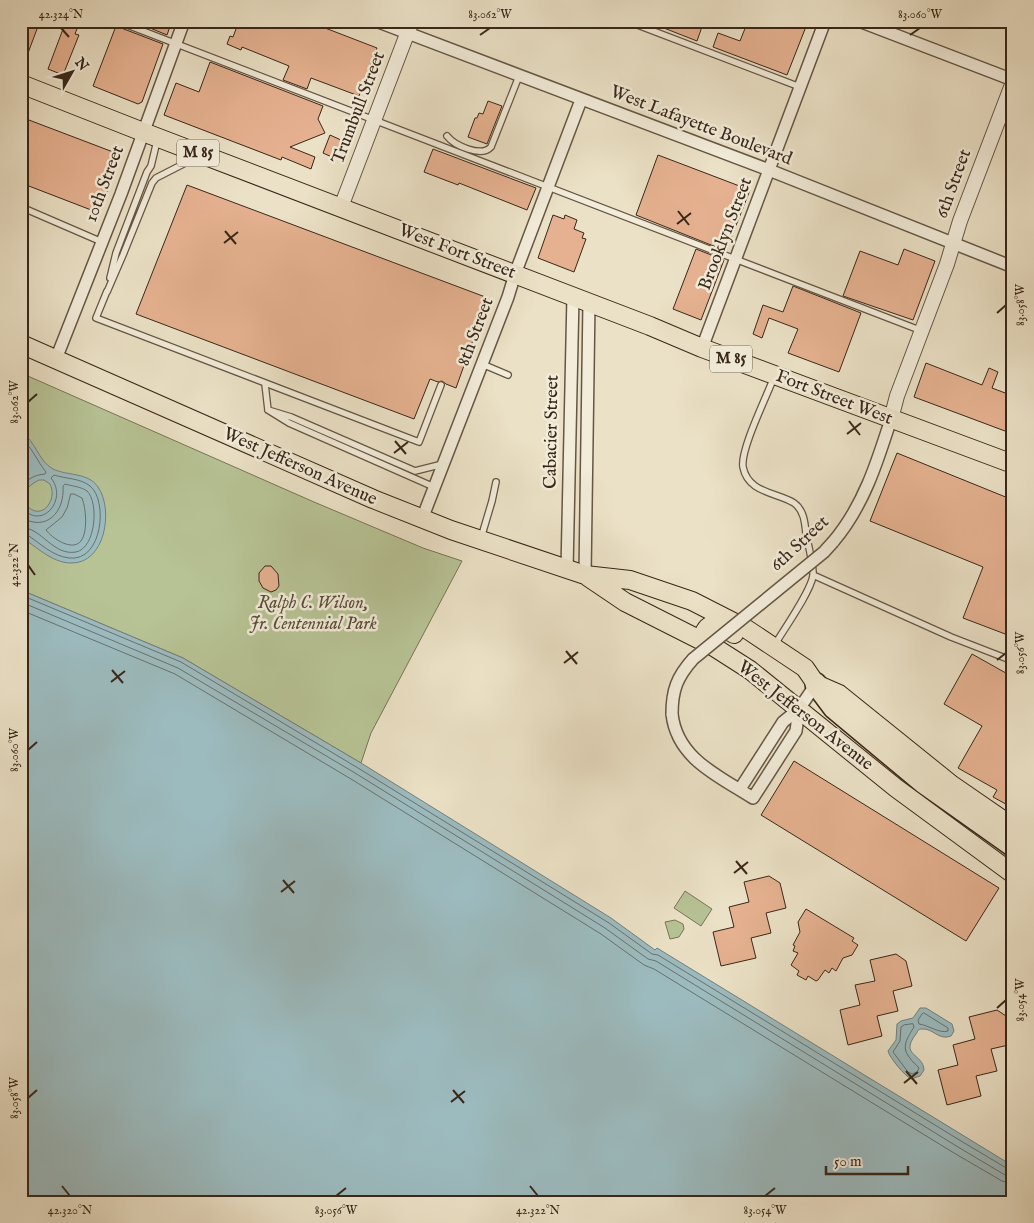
<svg xmlns="http://www.w3.org/2000/svg" width="1034" height="1223" viewBox="0 0 1034 1223" font-family="'IM FELL English',serif">
<style>
.green{fill:#b7c395;stroke:#787556}
.water{fill:#9cbbbf;stroke:#74807c;fill-rule:evenodd}
.lines{fill:none;stroke-linecap:round;stroke-linejoin:round}
.shore{stroke:#6a716c;stroke-width:1}
.building{fill:#e5b190;stroke:#382718}
.service-casing{stroke:#655644;stroke-width:8}
.minor-casing{stroke:#655644;stroke-width:14}
.tertiary-casing{stroke:#655644;stroke-width:16}
.primary-casing{stroke:#382718;stroke-width:20}
.motorway-casing{stroke:#382718;stroke-width:24}
.service{stroke:#f2ecda;stroke-width:5.5}
.minor{stroke:#f2ecda;stroke-width:11}
.tertiary{stroke:#f2ecda;stroke-width:14}
.primary{stroke:#ebe1c6;stroke-width:18}
.motorway{stroke:#ebe1c6;stroke-width:21}
.minor-bridge-casing{stroke:#655644;stroke-width:14;stroke-linecap:butt}
.minor-bridge{stroke:#f2ecda;stroke-width:11}
.ticks{fill:none;stroke:#382718;stroke-width:2}
.labels{text-anchor:middle;dominant-baseline:central;stroke-width:5;stroke-linejoin:round;paint-order:stroke}
.shield{fill:#f2ecda;stroke:#706252;stroke-width:1}
.shield-label{font-size:16px;font-weight:bold;fill:#382718}
.street-label{font-size:18px;fill:#382718;stroke:#f2ecda}
.park-label{font-size:18px;font-style:italic;fill:#584e37;stroke:#f2ecda}
.neatline{fill:none;stroke:#382718;stroke-width:2}
.ticks-label{font-size:12px;text-anchor:middle;fill:#382718}
</style>
<rect width="100%" height="100%" fill="#ebe1c6"/>
<filter id="stains"><feTurbulence type="fractalNoise" baseFrequency=".004" numOctaves="4"/><feColorMatrix values="0 0 0 0 .2 0 0 0 0 .09 0 0 0 0 .02 0 0 0 .5 -.17"/></filter>
<radialGradient id="worn" r=".72"><stop offset=".6" stop-color="#630" stop-opacity="0"/><stop offset="1" stop-color="#630" stop-opacity=".3"/></radialGradient>
<path class="green" d="M21,373L314,502L423,548L462,561L371,733L361,763L183,658L21,590Z
M685,891L712,909L701,926L674,908Z
M675,920L683,924L684,929L679,937L670,939L665,922Z"/>
<path class="water" d="M21,432C36,441 38,461 53,469C67,476 88,472 98,487C114,510 105,564 71,563C52,563 37,547 21,537ZM39,480H44L50,484C53,491 53,497 49,504C36,525 7,495 39,480Z
M21,590L183,658L361,763L611,918L655,950L657,948L1013,1166V1202H21Z
M920,1008H926L952,1024L954,1031L951,1036C939,1041 933,1028 922,1029C917,1029 918,1032 916,1034C899,1056 923,1053 924,1070L920,1076L911,1079C905,1076 889,1057 888,1051L896,1040L897,1024L901,1021L913,1018Z"/>
<g class="lines">
<path class="shore" d="M21,438C32,447 37,461 46,472L45,474C34,475 27,479 21,488
M71,494H74L82,498C86,508 88,532 81,541C72,552 52,538 46,530L62,517L67,508Z
M21,506C40,533 69,500 51,478L54,475C66,479 80,478 90,486C108,500 103,562 69,558C52,556 40,543 26,534L21,533
M21,517C46,533 65,512 63,486L65,484C72,486 82,487 87,491C99,502 96,548 76,552C53,556 42,528 21,527
M21,595L181,662L358,768L609,923L652,954L658,955L961,1141L1008,1169L1013,1170
M21,602L178,668L355,773L605,928L648,959L656,961L958,1147L1005,1175L1013,1176
M21,610L175,674L351,779L601,934L644,965L654,969L954,1153L1002,1181L1013,1184
M924,1013L948,1028V1031C940,1034 928,1025 919,1024L918,1020L922,1014Z
M913,1024L914,1027C908,1037 900,1047 910,1058C912,1062 916,1064 919,1068L917,1072L912,1074L908,1072L893,1052L900,1041L901,1027L904,1025Z"/>
</g>
<path class="building" d="M21,21H40L22,69H21Z
M66,21H80L75,34L79,35L63,75L48,69Z
M133,21H172L167,35Z
M239,21H307L377,48L359,96L311,78L307,89L283,80L289,66L242,47L241,50L227,44L230,36L233,37Z
M646,21H704L697,41Z
M748,21H801L807,24L787,75L713,47L718,33L740,41Z
M116,26L163,44L142,102L138,104L93,86Z
M210,62L323,106L318,119L325,133L290,147L315,157L311,169L282,157L281,160L164,115L176,83L199,92Z
M488,101L502,106L487,144L468,137L475,118H477L479,113L483,114Z
M21,117L121,155L99,213L21,183Z
M330,135L341,140L334,158L323,153Z
M433,149L536,188L527,210L459,183L458,185L424,172Z
M658,155L750,190L726,251L636,215Z
M187,185L488,298L456,388L446,384L442,381L438,382L430,379L414,419L136,314Z
M553,215L564,219L565,215L577,220L574,229L584,233L582,238L586,239L574,272L538,258Z
M696,249L724,260L701,320L673,309Z
M904,249L935,261L913,320L843,296L860,251L898,265Z
M793,286L861,313L839,372L788,353L798,329L769,318L762,338L753,334L763,305L783,312Z
M926,363L982,385L989,368L998,372L992,388L1013,396V434L914,397Z
M897,453L1013,500V637L963,618L983,567L870,521Z
M265,566H271L278,574L279,586L276,590L271,592L263,588L259,581V573Z
M972,654L1013,677V808L993,797L997,790L958,768L982,726L944,704Z
M794,761L999,888L966,941L761,815Z
M769,876L780,883L786,908L766,913L771,933L751,938L756,958L721,966L713,932L734,927L729,907L749,902L744,882Z
M806,909L854,938L852,941L858,945L852,955L843,958L836,971L832,968L829,973L825,970L818,980L816,981L808,976L806,980L797,975L799,971L791,965L798,953L793,951L795,946L793,945L800,932L798,922Z
M896,954L906,961L912,986L893,991L898,1011L877,1016L882,1036L848,1045L840,1010L860,1005L855,985L875,981L870,960Z
M997,1010L1006,1016L1013,1044L991,1049L997,1071L976,1076L981,1096L947,1105L938,1070L958,1065L953,1045L975,1039L969,1017Z"/>
<g class="lines">
<defs>
<path id="service" d="M117,21L922,331
M627,21L800,87
M447,136C454,145 481,158 491,147L519,76
M21,207L102,242
M110,278L116,253L147,172L151,166L157,141
M107,291L96,318L419,442L441,385
M107,292L123,255L152,183L156,178L197,157
M482,364L508,375
M265,384L268,410
M434,487L289,423L268,410L291,417L415,471L443,464
M481,538L492,501L496,482
M813,575L951,637L1013,661
M774,646C784,629 810,593 813,576C814,568 808,543 806,534C805,523 804,510 794,503C776,492 748,493 743,467C740,450 767,396 774,377"/>
<path id="minor" d="M376,21L769,170L1013,267
M859,21L1013,80
M702,348L825,21
M56,359L121,194L184,21
M422,519L508,297L515,274L581,100
M833,542C863,507 877,463 891,419
M567,569L573,296
M585,575L589,302
M672,714C677,759 719,776 753,798L796,731L799,709
M740,789L783,722L799,709L816,684"/>
<path id="tertiary" d="M341,207L412,21
M891,419L897,396L947,264L960,221L1013,82"/>
<path id="primary" d="M21,84L143,132L650,326L702,348L1013,464
M21,344L373,499L451,530L585,575L630,580L692,601L745,628L805,668L816,684L839,694L952,785L1013,827
M588,577L625,602L714,647L750,670L896,788L1013,874
M714,647L706,639L704,633C711,618 724,628 734,634"/>
<path id="motorway" d="M816,684L834,708L924,783L1013,846"/>
</defs>
<use href="#service" class="service-casing"/>
<use href="#minor" class="minor-casing"/>
<use href="#tertiary" class="tertiary-casing"/>
<use href="#primary" class="primary-casing"/>
<use href="#motorway" class="motorway-casing"/>
<use href="#service" class="service"/>
<use href="#minor" class="minor"/>
<use href="#tertiary" class="tertiary"/>
<use href="#primary" class="primary"/>
<use href="#motorway" class="motorway"/>
<defs>
<path id="minor-bridge" d="M672,714C672,690 677,677 693,659L824,552L833,542"/>
</defs>
<use href="#minor-bridge" class="minor-bridge-casing"/>
<use href="#minor-bridge" class="minor-bridge"/>
</g>
<path class="ticks" d="M61,28L69,37M480,35L490,28M910,35L920,28M678,211L689,225M677,224L691,213M225,231L236,244M224,243L238,232M997,313L1006,305M28,402L37,394M849,421L860,435M847,434L861,423M395,441L406,454M394,453L408,442M28,565L35,575M566,651L577,664M997,660L1006,653M564,663L578,652M112,670L123,683M111,682L125,671M28,750L37,742M736,861L747,874M734,873L748,862M283,880L294,893M281,892L295,881M997,1008L1006,1000M906,1071L917,1084M904,1083L918,1072M453,1090L464,1103M28,1098L37,1090M451,1102L465,1091M62,1186L70,1196M530,1186L538,1196M336,1196L346,1188M765,1196L775,1188"/>
<g class="labels">
<g class="shield">
<rect x="177" y="139.5" width="42" height="27" rx="4"/>
<rect x="710" y="345.5" width="42" height="27" rx="4"/>
</g>
<g class="shield-label">
<text x="198" y="153">M 85</text>
<text x="731" y="359">M 85</text>
</g>
<g class="street-label">
<text transform="translate(359 108) rotate(-69)">Trumbull Street</text>
<text transform="translate(701 126) rotate(21)">West Lafayette Boulevard</text>
<text transform="translate(105 184) rotate(-69)">10th Street</text>
<text transform="translate(954 184) rotate(-70)">6th Street</text>
<text transform="translate(726 234) rotate(-69)">Brooklyn Street</text>
<text transform="translate(457 252) rotate(21)">West Fort Street</text>
<text transform="translate(476 332) rotate(-69)">8th Street</text>
<text transform="translate(834 398) rotate(21)">Fort Street West</text>
<text transform="translate(552 432) rotate(-89)">Cabacier Street</text>
<text transform="translate(300 467) rotate(24)">West Jefferson Avenue</text>
<text transform="translate(800 544) rotate(-43)">6th Street</text>
<text transform="translate(805 716) rotate(38)">West Jefferson Avenue</text>
</g>
<g class="park-label">
<text x="313" y="603">Ralph C. Wilson,<tspan x="313" dy="21">Jr. Centennial Park</tspan></text>
</g>
</g>
<rect width="1034" height="1223" fill="none" stroke="#ebe1c6" stroke-width="55"/>
<g transform="translate(72 72) rotate(51)" stroke="#f2ecda" stroke-width="4" paint-order="stroke">
<path d="M0-4L9 19L0 12L-9 19Z" fill="#382718"/>
<text y="-8" font-size="14" font-weight="bold" text-anchor="middle" fill="#382718">N</text>
</g>
<path d="M826 1166v8h82v-8" fill="none" stroke="#382718" stroke-width="2.5"/>
<text x="834" y="1166" font-size="15" fill="#382718" stroke="#f2ecda" stroke-width="4" paint-order="stroke">50 m</text>
<rect x="28" y="28" width="978" height="1168" class="neatline"/>
<g class="ticks-label">
<text x="61" y="18">42.324°N</text>
<text x="490" y="18">83.062°W</text>
<text x="920" y="18">83.060°W</text>
<text transform="translate(1020 305) rotate(-90)" y="4">83.058°W</text>
<text transform="translate(14 402) rotate(-90)" y="4">83.062°W</text>
<text transform="translate(14 565) rotate(-90)" y="4">42.322°N</text>
<text transform="translate(1020 653) rotate(-90)" y="4">83.056°W</text>
<text transform="translate(14 750) rotate(-90)" y="4">83.060°W</text>
<text transform="translate(1020 1000) rotate(-90)" y="4">83.054°W</text>
<text transform="translate(14 1098) rotate(-90)" y="4">83.058°W</text>
<text x="70" y="1214">42.320°N</text>
<text x="336" y="1214">83.056°W</text>
<text x="538" y="1214">42.322°N</text>
<text x="765" y="1214">83.054°W</text>
</g>
<rect width="100%" height="100%" filter="url(#stains)"/>
<rect width="100%" height="100%" fill="url(#worn)"/>
</svg>
